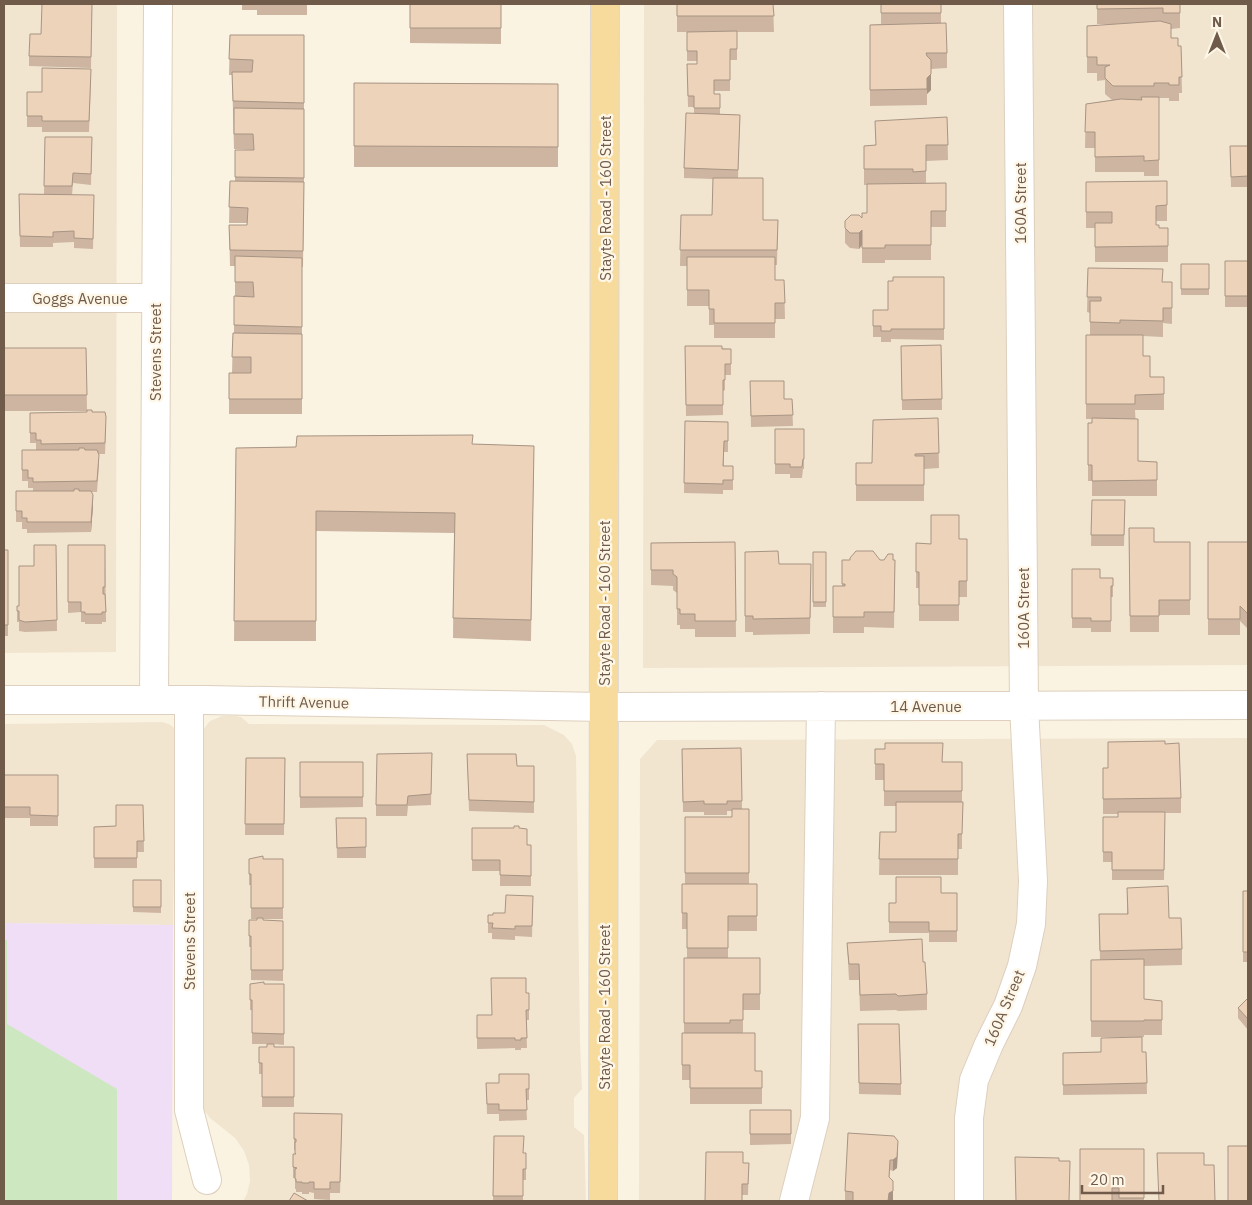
<svg xmlns="http://www.w3.org/2000/svg" width="1252" height="1205" viewBox="0 0 1252 1205" font-family="'IBM Plex Sans',sans-serif">
<style>
.residential{fill:#f1e5d0}
.education{fill:#efdef6}
.green{fill:#cde7c1}
.lines{fill:none;stroke-linecap:round;stroke-linejoin:round}
.minor-casing{stroke:#decfbe;stroke-width:30}
.major-casing{stroke:#ddd7d4;stroke-width:30}
.minor{stroke:#fff;stroke-width:28}
.major{stroke:#f6db9d;stroke-width:28}
.wall{fill:#cdb5a1}
.shaded-wall{fill:#a79483}
.building{fill:#eed3bb;stroke:#a79483}
.labels{text-anchor:middle;dominant-baseline:central;stroke-width:4.5;stroke-linejoin:round;paint-order:stroke}
.street-label{font-size:15px;fill:#705a4a;stroke:#fef7e7}
</style>
<rect width="100%" height="100%" fill="#faf3e1"/>
<path class="residential" d="M4,4H117L116,652L4,653Z
M644,4H1248V665L643,668Z
M222,716H235L241,717L249,724L544,725L564,735L572,744L576,756L580,1042L582,1089L574,1098V1127L584,1135L586,1201H243L247,1194L250,1181L249,1165L244,1151L235,1138L210,1118L203,1109L201,732L210,721Z
M162,722L169,724L173,727L176,733L173,925L4,923V724Z
M1248,738V1201H639L640,759L657,740Z"/>
<path class="education" d="M4,923L173,925L172,1201H4Z"/>
<path class="green" d="M4,940H7V1024L117,1089V1201H4Z"/>
<g class="lines">
<defs>
<path id="minor" d="M4,298H155
M4,700H206L604,707L1248,705
M154,700L158,4
M189,700V1110L207,1180
M794,1201L815,1118L821,706
M969,1201V1118L974,1080L989,1044L1008,1006L1022,966L1031,924L1033,881L1024,706L1018,4"/>
<path id="major" d="M603,1201L605,4"/>
</defs>
<use href="#minor" class="minor-casing"/>
<use href="#major" class="major-casing"/>
<use href="#minor" class="minor"/>
<use href="#major" class="major"/>
</g>
<path class="wall" d="M92,4L91,68L29,66V56L41,34Z
M242,4H307V15H257V10H242Z
M410,4H501V44L410,43Z
M677,4H780V5H773L774,32H737V60H730V91H714V94H720V114L740,115L738,178L763,220H778L777,265H775V280H784L785,319H775V338H714V325H709V306H687V266H680L681,215H712L713,179L684,178V168L694,113V107H688L687,64H697V61H687V32H719H677Z
M881,4H941V23L947,53V68L931,69V90L927,94V105L870,106V25L881,24Z
M1097,4H1180V28L1171,29V38L1178,46H1181L1182,93H1179V101H1169V98H1159V176H1144V172H1095V148H1085L1086,104L1112,100L1105,94V80L1097,81V73H1087V26L1112,24H1097Z
M230,35H304V193L303,267H302V414H229V373H232L233,333H234V296H235V266H230L229,225H247V223H229L230,181H235V150H253L234,149L232,75H229Z
M91,80L89,132H42V127H27V92H42Z
M354,83L558,84V167H354Z
M947,117L948,160L926,161V183H946V227H931V260H885V263H862V245L859,249L850,248L845,243V221L862,218L867,213V185H864V146L875,145Z
M45,137H92L91,185L73,183L72,195H94L93,249L74,248V242L53,243V247H20L19,194H44Z
M1230,146H1248V187H1231Z
M1167,181V221H1156V225L1159,228H1168V262H1095V228H1086V182Z
M1225,261H1248V307H1225Z
M1181,264H1209V295H1181Z
M1088,268L1163,282H1172V324L1163,323V337L1143,336V356L1150,377H1164V410H1135L1138,461L1157,462V496H1092V481H1088V423H1092V419H1086V335H1090V313L1087,312Z
M944,277V340L891,339V342H881V337H873V310H888Z
M941,345L942,410H902L901,346Z
M685,346L731,349V375H725V390L723,391V415L686,416Z
M4,348H86L87,411H4Z
M750,381L784,399H792L793,426L751,427Z
M92,412L106,427L105,454H98L99,465L97,492H92L93,506L91,532L27,533V529H22V522H16V491H33V488H28V481H22V450H36V443H30V413Z
M938,418L939,468L924,469V501H856V463H872Z
M685,421L728,422V452H724V466H733V490H723V494L684,493Z
M775,429H804V469H803L802,478H790V474H775Z
M473,444L534,446L531,641L453,638L454,533L316,531V641H234L236,448Z
M1092,500H1125L1124,546H1091Z
M1129,528L1154,542H1190V615H1159V632H1130Z
M959,539H967V597H959V621H919V588H916V543L931,544Z
M735,542L736,637H695V629H680V625H677V593L673,590V586L651,585V543Z
M1208,542H1248V629L1240,621V635H1208Z
M56,545L57,631L25,632L19,631V622H17V606H19L34,566Z
M68,545H105L106,622H102V624H85V622H81V612L68,613Z
M4,550H8V636H4Z
M745,552L779,564H811L810,634L753,635V632H745Z
M813,552H826V607H813Z
M842,560H895L894,628L864,627V633H833V586H842Z
M1072,569L1100,578H1113V597H1111V632H1091V628H1072Z
M1165,744L1181,798V813H1165L1164,880H1112V862H1103V817H1118V814H1103V768H1108Z
M741,748L742,809H749V884H757V931H728V958H760V1010H743V1033L755,1071H762V1104H690V1080H682V1033H684V958H687V929H682V884H685V817H732V811H727V815H704V812H683L682,749Z
M875,749L943,762H962V849H958V875H879L880,832H896V806H884V780H875Z
M432,753L431,805L408,806L407,816H376V805Z
M467,754L517,766H534V813L469,811Z
M246,758H285L284,835H245Z
M300,762H363V807L300,808Z
M4,775H58V826H30V818H4Z
M143,805L144,852H137V868H94V827L116,826Z
M336,818H366V858H337Z
M472,828H519L527,845H531V886H500V871H472Z
M249,859H283V919H263V920L283,921V981L251,980V947H249V920H257V919H251V885H249Z
M133,880H161V913L133,912Z
M1127,888L1169,918L1182,949V965L1144,966V999L1162,1001V1035H1144V1037H1142V1052H1146L1147,1094L1063,1095V1053L1101,1052L1138,1037H1091V960H1100L1099,914H1127Z
M1243,891H1248V962H1243Z
M941,893H957V942H929V933H889V903H896Z
M533,896L532,937L515,936V940L492,939V933H488V915H493L505,913Z
M847,943L923,962L927,994V1010L898,1011L896,1010L860,1011L859,980H849Z
M250,984H284V1045L274,1044V1047H294V1107H262V1074H259V1047H267L274,1044H252V1010H250Z
M526,993H529V1020H526L527,1048H521V1050H515V1048L477,1049V1015H491Z
M1248,998V1030L1238,1018V1008Z
M858,1024L901,1084V1095L859,1094Z
M529,1074V1100H526L527,1120L499,1121V1114H487L486,1083H499Z
M750,1110H791V1144L750,1145Z
M294,1113L342,1114L340,1193H330V1200L314,1199V1193L309,1192V1194H302V1192H296V1189H295V1178H293V1154H295V1150H294Z
M494,1136L523,1153H526V1180H523V1201H493Z
M1144,1149V1201H1080Z
M898,1151L897,1168L893,1171L890,1170L889,1178L893,1192V1201H845V1191Z
M743,1163H749L748,1195H742L705,1201Z"/>
<path class="shaded-wall" d="M931,74V90L927,94V105V78Z
M862,230V245L859,249V233Z
M93,495V506L91,532V522Z
M898,1141L897,1168L893,1171V1160Z
M893,1181V1201H888L889,1193Z"/>
<path class="building" d="M42,4H92L91,57L29,56L30,34H41Z
M410,4H501V28H410Z
M677,4H773L774,16H677Z
M881,4H941V13H881Z
M1097,4H1180V13H1163V8L1097,9Z
M1160,21L1171,24V38H1178V46H1181L1182,77H1179V85H1169V83H1154V86H1113L1105,78V67L1110,65H1097V57H1087V26Z
M946,23L947,53H926L927,56L931,60V74L927,78V89L870,90V25Z
M737,31V49H730V80H714V94H720V108H694V96H688L687,64H697V51H687V32Z
M230,35H304V103L233,101L232,72H252L253,60L229,59Z
M42,68L91,69L89,121H42V116H27V92H42Z
M354,83L558,84V147L354,146Z
M1141,97H1159V160L1144,161V156L1095,157V132H1085L1086,104L1121,99L1142,100Z
M234,108L304,109V178L235,177V150H254L253,134H234Z
M686,113L740,115L738,170L684,168Z
M947,117L948,145H926V171L913,172V169H864V146L876,145L875,121Z
M45,137H92L91,174L73,173L72,186H44Z
M1230,146H1248V176L1231,177Z
M713,178H763V220H778L777,250H680L681,215H712Z
M230,181L304,182L303,251L230,250L229,225H247L248,208L229,207Z
M1167,181V205L1156,206V225H1159V228H1168V246L1095,247V223H1112V212H1086V182Z
M946,183V211H931V245H885V248H862V230L859,233H850L845,228V221L851,215H859L862,218V213H867V184Z
M19,194L94,195L93,239L74,238V231L53,232V237L20,236Z
M235,256L302,258V327L234,325V296L254,297L253,282H235Z
M687,257H775V280H784L785,303H775V323H714V309H709V290H687Z
M1225,261H1248V296H1225Z
M1181,264H1209V289H1181Z
M1088,268L1163,269L1162,282H1172V308H1163V321L1120,320V323L1090,322V301H1101V297H1087Z
M893,277H944V329H891V331H881V326H873V310H888V281H893Z
M233,333L302,334V399H229V373H251V357H232Z
M1086,335H1143V356H1150V377H1164V394L1135,395V404H1086Z
M941,345L942,399L902,400L901,346Z
M685,346H722V349H731V364H725V380H723V405H686Z
M4,348H86L87,395H4Z
M750,381H784V399H792L793,415L751,416Z
M87,410H92V412H105L106,417L105,443L41,444V440H36V433H30V413L87,412Z
M938,418L939,453L915,454V456H924V485H856V463H872L873,420Z
M1092,418L1138,419V461L1157,462V480L1092,481V465H1088V423H1092Z
M685,421L728,422V441H724L723,466H733V480H723V484L684,483Z
M775,429H804V459H803L802,467H790V464H775Z
M473,435L472,444L534,446L531,620L453,618L455,513L316,511V621H234L236,448L296,447L297,436Z
M79,448H84L85,450H97L99,455L97,481L33,482V478H28V470H22V450H79Z
M74,489H79V491H91L93,495L91,522H27V518H22V511H16V491H74Z
M1092,500H1125L1124,535H1091Z
M931,515H959V539H967V581H959V605H919V572H916V543L931,544Z
M1129,528H1154V542H1190V600H1159V616H1130Z
M735,542L736,621H695V614H680V609H677V577L673,574V570H651V543Z
M1208,542H1248V614L1240,606V619H1208Z
M34,545H56L57,620L25,622L19,620V611H17V606H19V566H34Z
M68,545H105V587H103V594H105L106,612H102V614H85V612H81V602H68Z
M4,550H8V625H4Z
M778,551L779,564H811L810,618L753,619V616H745V552Z
M856,551H873L880,560H884L888,554H893V560H895L894,612H864V617H833V586H845V584H842V560H850V558Z
M813,552H826V602H813Z
M1072,569H1100V578H1113V586H1111V621H1091V618H1072Z
M1165,741V744L1179,743L1181,798L1103,799V768H1108V742Z
M885,743H943L942,762H962V791H884V764H875V749H885Z
M741,748L742,801H727V804H704V801L683,802L682,749Z
M432,753L431,794L408,796L407,805H376L377,754Z
M467,754H516L517,766H534V802L469,800Z
M246,758H285L284,824H245Z
M300,762H363V797H300Z
M4,775H58V816L30,815V807H4Z
M896,802H963L962,834H958V859H879L880,832H896Z
M116,805H143L144,841H137V858H94V827L116,826Z
M732,809H749V873H685V817H732Z
M1118,812H1165L1164,870H1112V852H1103V817H1118Z
M336,818H366V847L337,848Z
M514,826H519V828L527,829V845H531V876L500,875V860H472V828H514Z
M263,856V859H283V908H251V874H249V859Z
M896,877H941V893H957V931H929V922H889V903H896Z
M133,880H161V907H133Z
M682,884H757V916H728V948H687V913H682Z
M1168,886L1169,918H1181L1182,949L1100,951L1099,914H1128L1127,888Z
M1243,891H1248V952H1243Z
M506,895L533,896L532,926H515V929L492,928L493,923H488V915H493V913H505Z
M257,918H263V920L283,921V970H251V936H249V920H257Z
M922,939L923,962H925L927,994L898,996L896,994L860,995L859,964H849L847,943Z
M684,958H760V994H743V1020H730V1023H684Z
M1144,959V999L1162,1001V1020H1144V1021H1091V960Z
M491,978H526V993H529V1010H526L527,1038H521V1040H515V1038H477V1015H492Z
M264,982V984H284V1034L252,1033V1000H250V984Z
M1248,998V1019L1238,1008Z
M858,1024H899L901,1084L859,1083Z
M682,1033H755V1071H762V1088H690V1065H682Z
M1142,1037V1052H1146L1147,1083L1063,1085V1053L1101,1052V1038Z
M267,1044H274V1047H294V1097H262V1063H259V1047H267Z
M499,1074H529V1089H526L527,1110H499V1104H487L486,1083H499Z
M750,1110H791V1134H750Z
M294,1113L342,1114L340,1182H330V1189H314V1182H309V1183H302V1182H296V1179H295V1169L297,1168L293,1167V1154H296L295,1153V1142H296V1139H294Z
M848,1133L894,1136L898,1141L897,1157L893,1160H890L889,1177L893,1181V1191L889,1193L888,1201H853V1192L845,1191Z
M494,1136H524L523,1153H526V1169H523V1196H493Z
M1228,1146H1248V1201H1228Z
M1080,1149H1144V1198H1119V1188H1112V1201H1080Z
M706,1152H743V1163H749L748,1184H742V1201H705Z
M1157,1153H1204V1165H1214L1215,1201H1159Z
M1015,1157L1059,1158V1161H1070L1069,1201H1016Z
M294,1193L308,1201H289Z"/>
<g class="labels">
<g class="street-label">
<text transform="translate(605 198) rotate(-90)">Stayte Road - 160 Street</text>
<text transform="translate(1020 203) rotate(-90)">160A Street</text>
<text x="80" y="298">Goggs Avenue</text>
<text transform="translate(155 352) rotate(-90)">Stevens Street</text>
<text transform="translate(604 603) rotate(-90)">Stayte Road - 160 Street</text>
<text transform="translate(1023 608) rotate(-90)">160A Street</text>
<text transform="translate(304 702) rotate(1)">Thrift Avenue</text>
<text x="926" y="706">14 Avenue</text>
<text transform="translate(189 941) rotate(-90)">Stevens Street</text>
<text transform="translate(604 1007) rotate(-90)">Stayte Road - 160 Street</text>
<text transform="translate(1004 1008) rotate(-67)">160A Street</text>
</g>
</g>
<rect width="1252" height="1205" fill="none" stroke="#705a4a" stroke-width="10"/>
<g transform="translate(1217 35)" stroke="#fef7e7" stroke-width="4" paint-order="stroke">
<path d="M0-4L9 19L0 12L-9 19Z" fill="#705a4a"/>
<text y="-8" font-size="14" font-weight="bold" text-anchor="middle" fill="#705a4a">N</text>
</g>
<path d="M1082 1185v8h81v-8" fill="none" stroke="#705a4a" stroke-width="2.5"/>
<text x="1090" y="1185" font-size="15" fill="#705a4a" stroke="#fef7e7" stroke-width="4" paint-order="stroke">20 m</text>
</svg>
